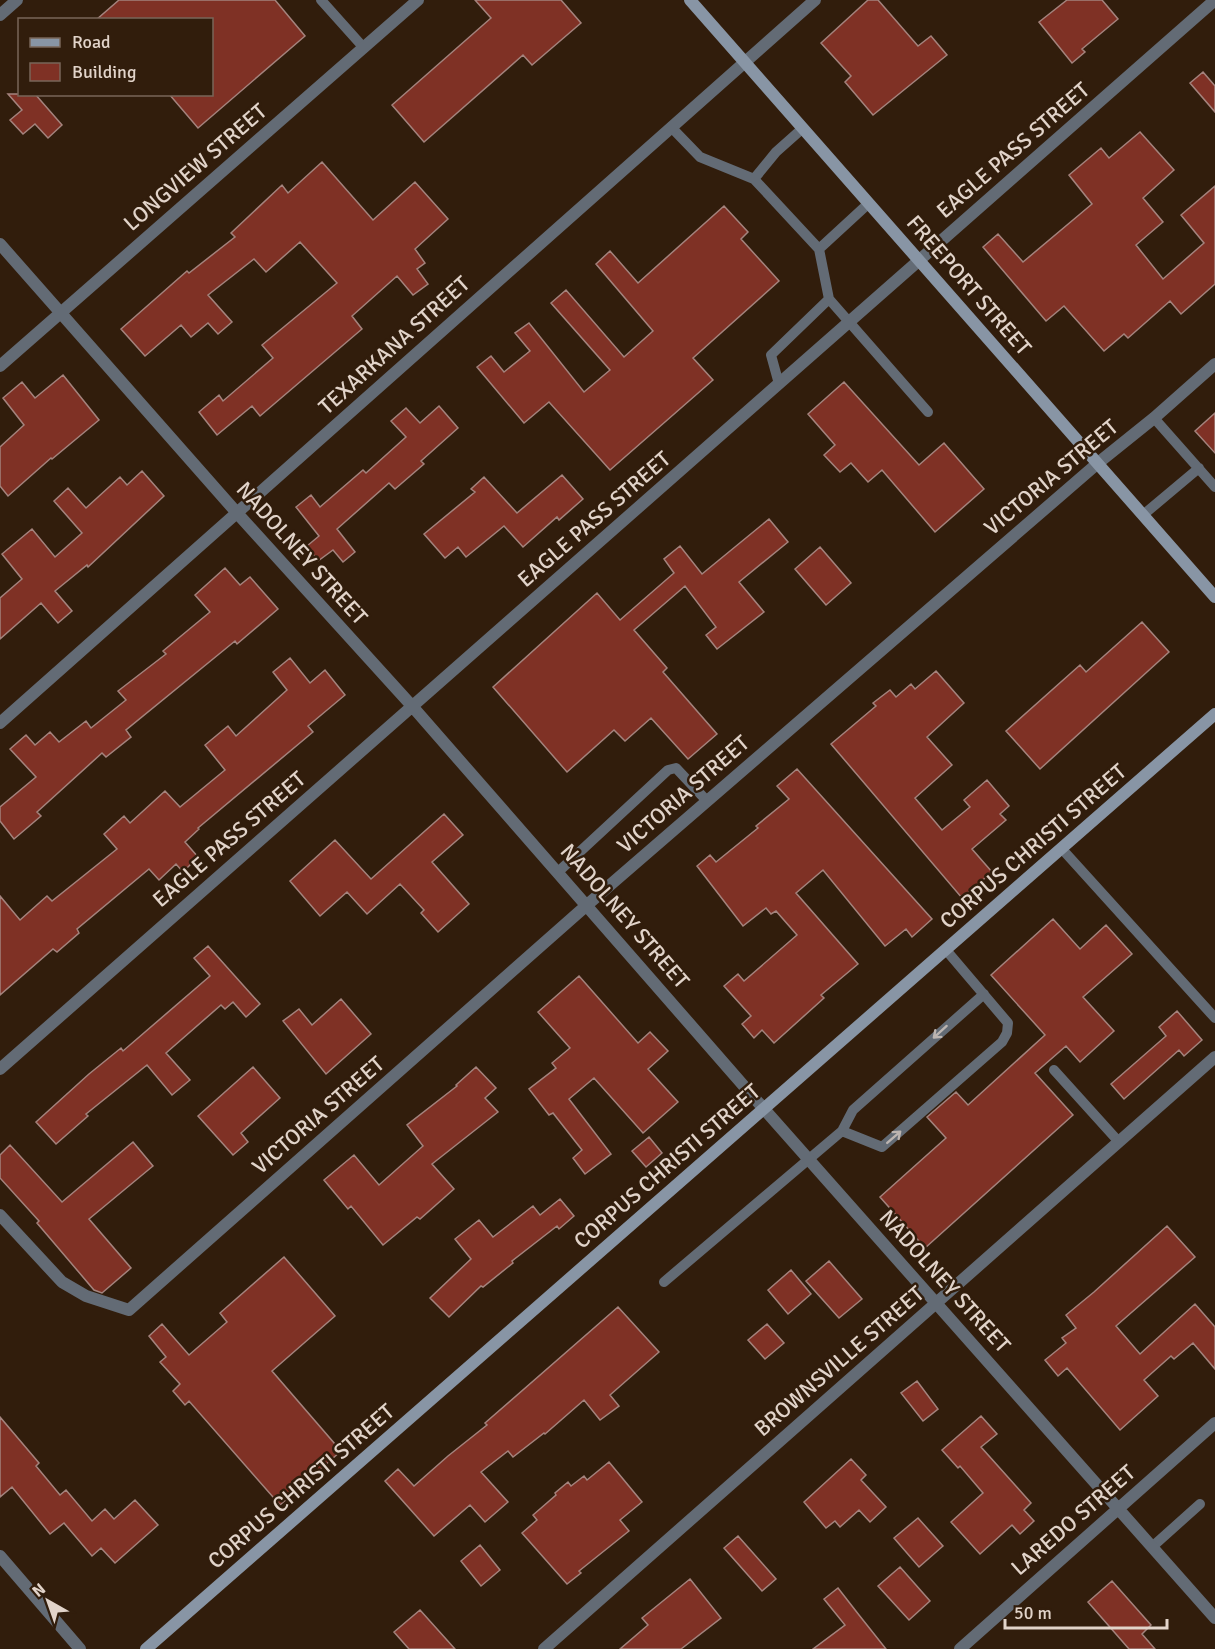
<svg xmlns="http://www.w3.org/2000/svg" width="1215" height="1649" viewBox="0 0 1215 1649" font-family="Signika,sans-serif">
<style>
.building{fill:#7f3125;stroke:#a4837d;stroke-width:1.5}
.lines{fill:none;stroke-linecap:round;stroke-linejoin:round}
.lane{stroke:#636b75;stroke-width:10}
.street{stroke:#636b75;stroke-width:12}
.secondary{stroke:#8895a5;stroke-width:12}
.oneway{stroke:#bcb4b0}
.labels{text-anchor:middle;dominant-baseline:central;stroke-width:5;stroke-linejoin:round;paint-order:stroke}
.street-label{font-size:22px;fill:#e2d4ca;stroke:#311d0c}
</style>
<rect width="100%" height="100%" fill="#311d0c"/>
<path class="building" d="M119,0H275L305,36L198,128L169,94H212V20H96Z
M475,0H561L581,23L532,65L523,55L424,142L392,105L491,18Z
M868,0H878L918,46L931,36L947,55L873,115L845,82L851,76L821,43Z
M1067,0H1102L1118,19L1082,49L1085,52L1072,63L1039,22Z
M1203,72L1215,86V112L1190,83Z
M8,94H35L62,125L48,138L35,124L23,134L10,120L22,110Z
M1140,132L1174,170L1143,198L1163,222L1136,245L1163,279L1204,243L1181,215L1215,186V284L1181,314L1170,301L1128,338L1124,334L1104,351L1064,306L1046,321L983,247L998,234L1023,262L1092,204L1069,175L1101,148L1109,158Z
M322,162L373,220L415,182L448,219L415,249L425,263L417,269L428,284L413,295L397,276L352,316L362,329L260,416L252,406L217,435L199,412L219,395L223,401L273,358L262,345L337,283L300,242L266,272L254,259L208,295L232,322L218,334L208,323L191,337L181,325L145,356L121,329L187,271L189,273L235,237L231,233L282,185L288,193Z
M724,206L748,232L741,239L779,281L693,358L713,380L610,470L549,402L524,423L477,367L491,356L504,372L530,351L515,333L529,323L584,392L610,370L551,303L566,290L624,357L653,331L596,264L610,251L638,283Z
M63,375L99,420L52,459L51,458L8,496L0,486V447L24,425L3,398L22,382L35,398Z
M844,382L919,465L944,443L984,489L935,532L882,470L868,482L851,463L840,472L824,455L835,445L808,414Z
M439,406L458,428L421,461L424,464L395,489L389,483L337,529L355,552L343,562L333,550L318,561L307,546L319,536L296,507L311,495L320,507L363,470L366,473L406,437L391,421L406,408L420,423Z
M1215,413V453L1195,431Z
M142,471L164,496L88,567L87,565L55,591L72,611L58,623L41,603L0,639V598L22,579L2,554L32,529L55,557L82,533L54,501L68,488L86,508L120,477L127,485Z
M562,475L583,499L559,520L557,517L523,547L504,526L466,557L458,547L445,558L424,534L475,492L471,489L484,477L517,513Z
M769,519L788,542L739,582L764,612L717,649L706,635L716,627L685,586L634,630L667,668L663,672L717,734L688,759L651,718L625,741L614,730L567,772L493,687L597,593L620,620L674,573L664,559L680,546L702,574Z
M820,547L851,583L826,605L795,569Z
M225,568L240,585L250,577L278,609L237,644L235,641L126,730L131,737L106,757L102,753L37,812L41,816L14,839L0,821V807L36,777L10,749L26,735L35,745L50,732L59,742L86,721L91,728L126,700L118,691L166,654L163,651L210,612L195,595Z
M1142,622L1169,652L1040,769L1006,731L1080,665L1086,672Z
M290,658L310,683L325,670L345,695L308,726L313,732L198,828L199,829L185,842L198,857L183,872L176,864L159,880L149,869L77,929L79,933L57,952L53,949L0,995V896L20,920L47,896L52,901L117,849L104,834L124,816L130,823L165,791L180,807L225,770L205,745L228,726L236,736L287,690L273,672Z
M936,671L964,703L927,737L952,765L915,798L942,830L970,807L964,800L987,780L1009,806L1000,814L1006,820L972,849L992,872L962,898L831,744L876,706L873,703L890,690L896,697L911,684L915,689Z
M797,769L932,919L912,937L906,929L885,946L823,870L796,893L858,964L821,995L824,998L774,1043L762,1030L754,1038L742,1024L751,1016L724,986L738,974L744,981L797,935L776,911L771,914L766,908L743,926L697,866L710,855L716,862L758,828L756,826L789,799L777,786Z
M444,814L463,835L432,862L469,904L438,932L421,913L424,910L400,884L367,914L347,892L320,916L290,881L335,840L371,879Z
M1053,919L1080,949L1106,925L1132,954L1083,997L1114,1031L1080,1062L1066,1046L1035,1073L1073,1115L925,1248L880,1197L946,1138L927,1117L956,1092L968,1105L1045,1035L991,975Z
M208,946L260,1004L246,1017L233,1002L225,1009L221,1005L166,1053L190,1080L172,1095L147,1065L86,1114L88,1116L56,1144L36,1122L89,1074L121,1048L123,1051L210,976L194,958Z
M579,976L638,1043L650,1032L668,1051L648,1069L678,1102L643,1133L594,1078L569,1099L611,1154L585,1174L573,1158L582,1150L553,1113L549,1115L529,1089L556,1068L552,1063L570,1048L538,1012Z
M341,999L371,1034L326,1074L283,1021L299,1009L312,1025Z
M1177,1011L1202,1040L1184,1056L1179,1050L1124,1099L1111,1084L1166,1036L1159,1027Z
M253,1067L280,1098L241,1133L248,1142L233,1155L198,1116Z
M476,1067L496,1088L485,1098L498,1112L432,1164L454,1189L420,1219L417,1217L383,1245L351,1206L348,1209L324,1180L354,1155L379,1185L423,1146L407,1125L457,1086L456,1085Z
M649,1137L662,1153L646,1167L632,1151Z
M133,1142L153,1166L89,1219L131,1268L102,1293L94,1290L37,1223L39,1221L0,1178V1155L10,1145L62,1202Z
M560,1199L574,1216L559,1229L557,1226L512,1261L513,1263L483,1287L481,1286L449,1317L430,1298L471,1259L455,1239L479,1220L493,1237L533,1206L540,1215Z
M1167,1226L1195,1257L1116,1326L1140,1354L1195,1304L1215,1327V1369L1193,1343L1174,1359L1171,1356L1144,1380L1158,1396L1120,1430L1067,1368L1058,1376L1045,1360L1066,1343L1062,1338L1076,1328L1066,1315L1094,1292Z
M284,1257L335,1316L272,1371L341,1451L280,1505L189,1401L185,1405L173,1391L180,1384L160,1362L166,1357L149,1336L162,1324L189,1355L227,1322L220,1313Z
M829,1261L862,1299L839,1318L806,1281Z
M791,1270L811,1294L788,1314L768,1290Z
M618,1307L659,1352L610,1395L619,1406L600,1420L584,1400L545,1434L544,1433L513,1457L508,1451L481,1472L508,1502L485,1522L470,1505L434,1536L385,1481L398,1469L414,1486L448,1456L487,1425L485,1423Z
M767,1324L784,1343L765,1359L748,1340Z
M917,1381L938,1409L923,1421L901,1393Z
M981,1416L997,1434L981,1447L1031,1503L1024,1510L1034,1521L1020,1534L1012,1525L980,1554L951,1522L983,1493L960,1466L958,1468L942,1450Z
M0,1417L39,1463L36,1466L60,1495L66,1490L92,1521L105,1509L114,1519L135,1500L158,1525L115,1563L101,1548L92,1556L64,1523L50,1534L12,1487L0,1497Z
M851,1459L866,1475L861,1480L886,1507L870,1522L859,1510L840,1527L835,1521L826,1528L804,1502Z
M609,1462L642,1502L620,1520L629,1531L579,1571L581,1573L567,1584L522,1533L537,1520L533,1515L556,1495L555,1493L568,1482L571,1486L584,1476L587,1480Z
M918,1518L943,1546L919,1567L894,1538Z
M738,1536L776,1579L762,1591L724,1548Z
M480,1545L500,1570L481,1586L461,1561Z
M900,1567L930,1601L909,1620L878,1586Z
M690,1579L721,1618L681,1649H620L648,1625L642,1618Z
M1112,1581L1151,1625L1142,1634L1155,1649H1129L1088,1602Z
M838,1588L859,1615L886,1649H813L845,1625L824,1599Z
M420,1610L455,1649H409L394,1632Z"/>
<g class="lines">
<path class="lane" d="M321,0L364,48
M671,127L700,157L754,179L819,249L829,299L771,355L779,384
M754,179L776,152L803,128
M819,249L869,203
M829,299L928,412
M1154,418L1215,487
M1143,515L1199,468
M1062,849L1215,1018
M558,872L668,770L676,768L707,801
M1054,1070L1119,1142
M842,1131L882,1147L1002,1042L1007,1033L1008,1023L946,950
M664,1282L842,1131L853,1110L984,994
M1152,1547L1200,1504"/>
<path class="street" d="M0,15L17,0
M0,244L237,513L412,706L764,1109L1215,1618
M0,366L418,0
M0,723L815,0
M0,1069L1215,0
M0,1215L62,1282L86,1296L129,1310L587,905L1098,463L1154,418L1215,364
M0,1556L80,1649
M544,1649L1215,1057
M960,1649L1215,1423"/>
<path class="secondary" d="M690,0L1215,597
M146,1649L1215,714"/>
</g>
<defs><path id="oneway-shaft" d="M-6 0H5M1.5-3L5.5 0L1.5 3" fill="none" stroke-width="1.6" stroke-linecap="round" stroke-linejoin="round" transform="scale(1.5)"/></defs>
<g class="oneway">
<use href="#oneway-shaft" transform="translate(940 1032) rotate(138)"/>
<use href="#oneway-shaft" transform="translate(894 1137) rotate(-41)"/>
</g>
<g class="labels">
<g class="street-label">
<text transform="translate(1013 150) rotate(-41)">EAGLE PASS STREET</text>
<text transform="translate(195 167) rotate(-41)">LONGVIEW STREET</text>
<text transform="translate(969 285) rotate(49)">FREEPORT STREET</text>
<text transform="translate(394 345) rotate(-42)">TEXARKANA STREET</text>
<text transform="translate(1051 477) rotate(-40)">VICTORIA STREET</text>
<text transform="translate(594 519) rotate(-41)">EAGLE PASS STREET</text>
<text transform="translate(302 553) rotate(48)">NADOLNEY STREET</text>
<text transform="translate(683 794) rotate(-41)">VICTORIA STREET</text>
<text transform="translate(229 839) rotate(-41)">EAGLE PASS STREET</text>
<text transform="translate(1033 846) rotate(-41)">CORPUS CHRISTI STREET</text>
<text transform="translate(625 916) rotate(49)">NADOLNEY STREET</text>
<text transform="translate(318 1115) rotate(-41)">VICTORIA STREET</text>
<text transform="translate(667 1166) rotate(-41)">CORPUS CHRISTI STREET</text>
<text transform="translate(945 1281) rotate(48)">NADOLNEY STREET</text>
<text transform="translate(839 1361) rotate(-41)">BROWNSVILLE STREET</text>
<text transform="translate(301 1486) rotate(-41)">CORPUS CHRISTI STREET</text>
<text transform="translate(1073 1520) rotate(-41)">LAREDO STREET</text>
</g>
</g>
<rect x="18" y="18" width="195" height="78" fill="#311d0c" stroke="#786658" stroke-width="1.5"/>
<rect x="30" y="38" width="30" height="9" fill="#8895a5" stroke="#786658" stroke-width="1.5"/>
<text x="72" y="48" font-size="18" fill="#e2d4ca">Road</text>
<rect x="30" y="63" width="30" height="18" fill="#7f3125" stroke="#786658" stroke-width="1.5"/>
<text x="72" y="78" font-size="18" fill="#e2d4ca">Building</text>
<g transform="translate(48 1601) rotate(320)" stroke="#311d0c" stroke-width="4.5" paint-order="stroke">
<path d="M0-4.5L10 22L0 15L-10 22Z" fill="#e2d4ca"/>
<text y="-9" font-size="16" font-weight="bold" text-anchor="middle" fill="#e2d4ca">N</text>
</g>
<path d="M1005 1619v9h162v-9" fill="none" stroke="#e2d4ca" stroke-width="3"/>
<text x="1014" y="1619" font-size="18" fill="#e2d4ca" stroke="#311d0c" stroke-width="4.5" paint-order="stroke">50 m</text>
</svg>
